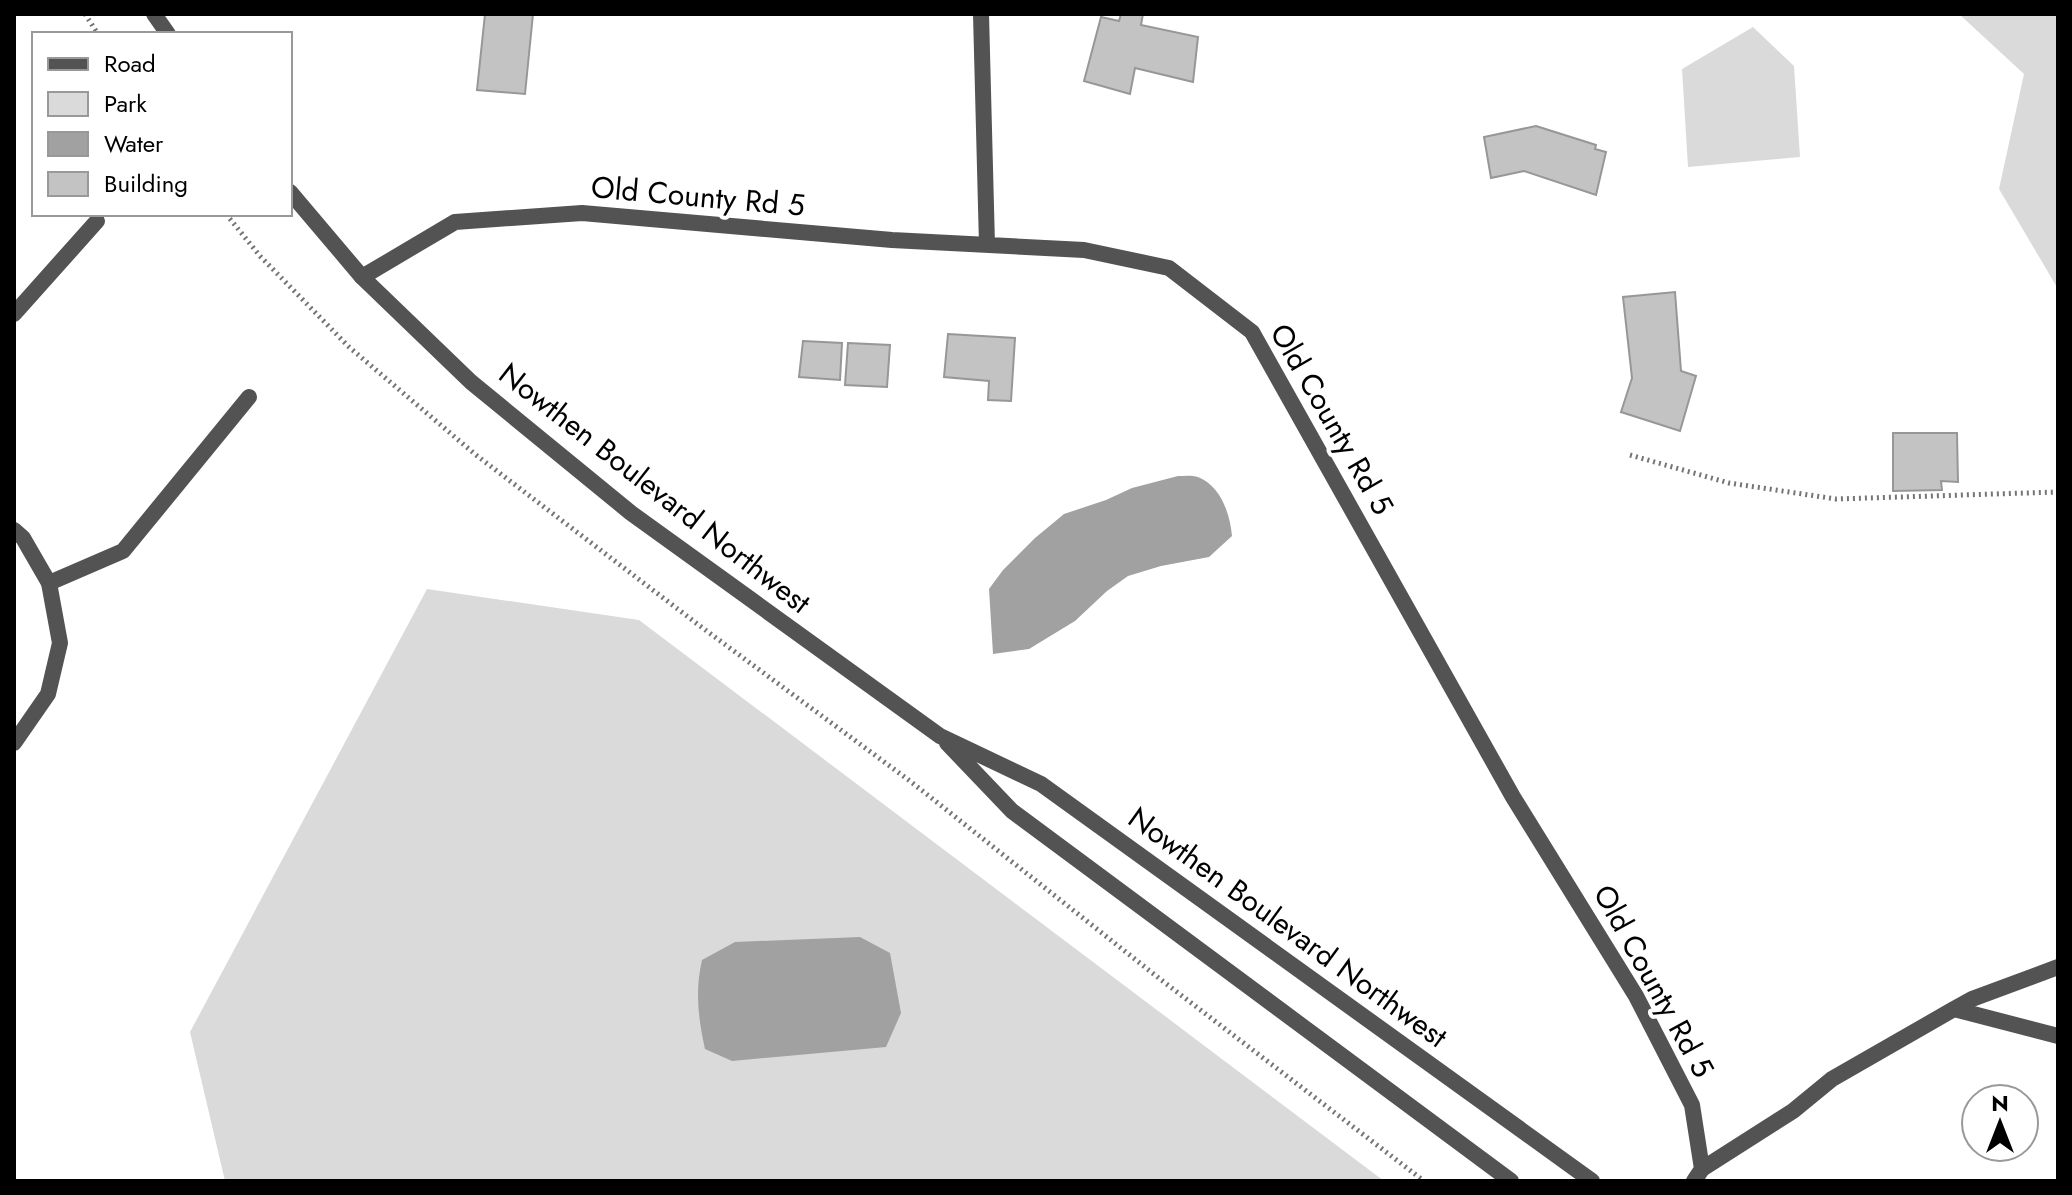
<svg xmlns="http://www.w3.org/2000/svg" width="2072" height="1195" viewBox="0 0 2072 1195" font-family="Jost,sans-serif">
<style>
.green{fill:#dadada}
.water{fill:#a1a1a1}
.building{fill:#c3c3c3;stroke:#979797;stroke-width:2}
.lines{fill:none;stroke-linecap:round;stroke-linejoin:round}
.path{stroke:#757575;stroke-width:5;stroke-dasharray:2 4;stroke-linecap:butt}
.service{stroke:#535353;stroke-width:16}
.minor{stroke:#535353;stroke-width:16}
.tertiary{stroke:#535353;stroke-width:16}
.labels{text-anchor:middle;dominant-baseline:central;stroke-width:8;stroke-linejoin:round;paint-order:stroke}
.street-label{font-size:30px;fill:#000;stroke:#fff}
</style>
<rect width="100%" height="100%" fill="#fff"/>
<path class="green" d="M1959,14H2058V289L1999,189L2024,74Z
M1753,27L1794,66L1800,157L1688,167L1682,69Z
M427,589L639,620L1384,1181H225L190,1032Z"/>
<path class="water" d="M1178,476C1184,476 1192,475 1198,477C1221,486 1230,514 1232,536L1209,557L1161,566L1128,576L1107,591L1075,621L1029,649L993,654L989,589L1003,570L1035,538L1064,514L1106,500L1132,488Z
M860,937L890,953L901,1013L886,1047L732,1061L705,1049C698,1018 695,990 702,960L735,942Z"/>
<path class="building" d="M485,14H533L525,94L477,90Z
M1121,14H1143L1141,25L1198,37L1193,82L1135,68L1130,94L1084,81L1101,17L1119,21Z
M1536,126L1596,145L1595,149L1606,152L1596,195L1524,171L1491,178L1484,137Z
M1675,292L1681,371L1696,376L1680,431L1621,412L1632,378L1623,297Z
M948,334L1015,338L1011,401L988,400L989,381L944,377Z
M803,341L842,343L840,380L799,377Z
M848,343L890,345L887,387L845,385Z
M1893,433H1957L1958,482L1941,481L1942,490L1893,491Z"/>
<g class="lines">
<path class="path" d="M85,14L98,34
M226,214L260,256L349,347L476,455L700,626L910,781L1160,979L1424,1181
M1630,455L1729,483L1836,499L2058,492"/>
<path class="service" d="M14,314L97,221
M49,583L123,551L249,397
M2058,967L1972,999L1954,1009L2058,1036
M1702,1169L1793,1111L1832,1079L1954,1009"/>
<path class="minor" d="M981,14L987,245
M362,277L455,222L582,213L892,240L1084,250L1169,268L1252,332L1513,797L1636,996L1692,1105L1702,1169L1694,1181
M14,530L23,538L49,583L60,643L48,694L14,743"/>
<path class="tertiary" d="M154,14L168,34
M290,192L362,277L471,382L631,513L940,736L1041,784L1592,1181
M947,743L1012,811L1511,1181"/>
</g>
<g class="labels">
<g class="street-label">
<text transform="translate(698 196) rotate(5)">Old County Rd 5</text>
<text transform="translate(1332 419) rotate(60)">Old County Rd 5</text>
<text transform="translate(655 488) rotate(38)">Nowthen Boulevard Northwest</text>
<text transform="translate(1288 927) rotate(36)">Nowthen Boulevard Northwest</text>
<text transform="translate(1654 981) rotate(61)">Old County Rd 5</text>
</g>
</g>
<rect width="2072" height="1195" fill="none" stroke="#000000" stroke-width="32"/>
<rect x="32" y="32" width="260" height="184" fill="#ffffff" stroke="#999999" stroke-width="2"/>
<rect x="48" y="58" width="40" height="12" fill="#535353" stroke="#999999" stroke-width="2"/>
<text x="104" y="72" font-size="24" fill="#000000">Road</text>
<rect x="48" y="92" width="40" height="24" fill="#dadada" stroke="#999999" stroke-width="2"/>
<text x="104" y="112" font-size="24" fill="#000000">Park</text>
<rect x="48" y="132" width="40" height="24" fill="#a1a1a1" stroke="#999999" stroke-width="2"/>
<text x="104" y="152" font-size="24" fill="#000000">Water</text>
<rect x="48" y="172" width="40" height="24" fill="#c3c3c3" stroke="#999999" stroke-width="2"/>
<text x="104" y="192" font-size="24" fill="#000000">Building</text>
<g transform="translate(2000 1123)"><circle r="38" fill="#ffffff" stroke="#999999" stroke-width="2"/>
<path d="M0-6L14 30L0 20L-14 30Z" fill="#000000"/>
<text y="-12" font-size="22" font-weight="bold" text-anchor="middle" fill="#000000">N</text>
</g>
</svg>
